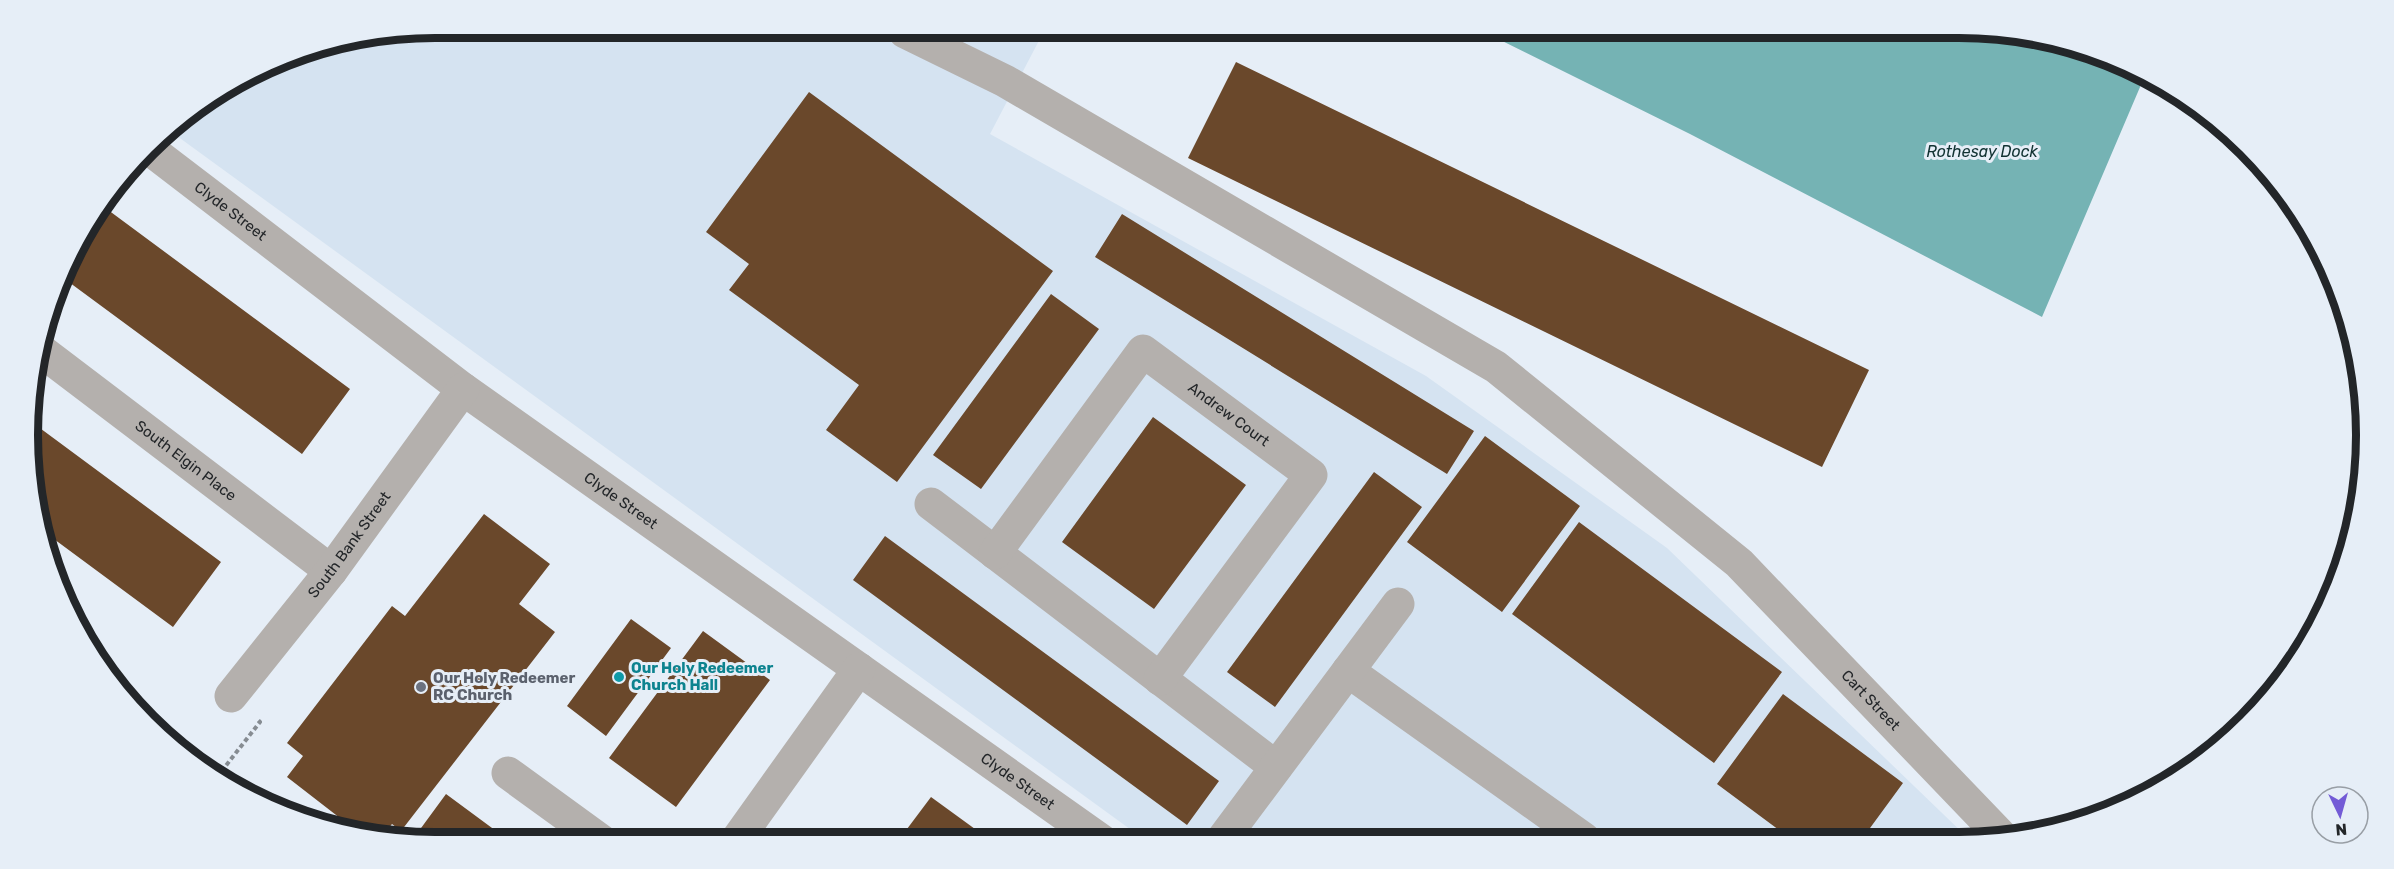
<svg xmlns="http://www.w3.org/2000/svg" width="2394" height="869" viewBox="0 0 2394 869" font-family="Rubik,sans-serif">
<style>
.built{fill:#d5e3f1}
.water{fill:#75b3b4}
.building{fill:#6a482b}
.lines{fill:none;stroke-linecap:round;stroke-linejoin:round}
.path{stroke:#868c92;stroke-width:4;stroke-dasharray:4.5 3;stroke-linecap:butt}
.minor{stroke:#b4b0ad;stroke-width:33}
.culture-dot{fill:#0f9aa8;stroke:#e6eef7;stroke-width:2}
.worship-dot{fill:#6b7280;stroke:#e6eef7;stroke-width:2}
.labels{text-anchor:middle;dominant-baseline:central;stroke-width:6;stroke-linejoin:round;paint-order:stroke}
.street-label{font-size:15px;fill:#232629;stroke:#e6eef7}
.culture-label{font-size:15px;font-weight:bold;fill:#0d838f;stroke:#e6eef7;text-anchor:start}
.worship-label{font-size:15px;font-weight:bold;fill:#5b616d;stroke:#e6eef7;text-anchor:start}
.water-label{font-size:16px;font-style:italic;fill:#113232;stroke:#e6eef7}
.rim{fill:none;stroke:#232629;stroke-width:8}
</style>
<rect width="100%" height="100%" fill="#e6eef7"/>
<path class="built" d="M1044,31L990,134L1426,376L1667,548L1969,839L1145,840L166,128L279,58L355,35Z"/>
<path class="water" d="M1960,27L2065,41L2146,73L2042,317L1690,134L1478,29Z"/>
<path class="building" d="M1236,62L1869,370L1822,467L1188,158Z
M809,92L1053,271L897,482L826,430L859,385L729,290L749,264L706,232Z
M100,204L350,389L302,454L62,277L69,254Z
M1122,214L1474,431L1447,474L1095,257Z
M1051,294L1099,329L981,489L933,455Z
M1153,417L1246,485L1154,609L1062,542Z
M29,420L221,562L173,627L39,528L28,461Z
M1485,436L1580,506L1502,612L1407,542Z
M1374,472L1422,507L1275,707L1227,672Z
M484,514L550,564L519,604L555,632L401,831L392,824L383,835L358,832L287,777L303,756L287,743L392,606L405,616Z
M1579,522L1782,672L1714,763L1512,614Z
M885,536L1219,781L1187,825L853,580Z
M631,619L671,648L606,736L567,706Z
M703,631L770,680L676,807L609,758Z
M1783,694L1903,783L1862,839H1791L1717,784Z
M446,794L511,842H434L413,839Z
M931,797L975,829L991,841H898Z"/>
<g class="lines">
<path class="path" d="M217,777L260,722L257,719"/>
<g class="minor">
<path id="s1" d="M905,32L1005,81L1496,367L1739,563L2003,838"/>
<path id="s2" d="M148,148L463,389L1102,841"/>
<path id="s3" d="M40,350L331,571"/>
<path d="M931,504L1276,767"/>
<path id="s4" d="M995,553L1143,351L1311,475L1160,679"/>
<path d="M1348,671L1584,839"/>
<path id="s5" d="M231,696L331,571L463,389"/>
<path d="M508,773L603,842"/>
<path d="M1222,840L1398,604"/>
<path d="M736,841L859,669"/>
</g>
</g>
<circle class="culture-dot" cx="619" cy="677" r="6"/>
<circle class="worship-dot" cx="421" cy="687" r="6"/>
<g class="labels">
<g class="street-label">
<text stroke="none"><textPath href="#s2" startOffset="104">Clyde Street</textPath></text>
<text stroke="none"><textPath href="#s4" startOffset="357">Andrew Court</textPath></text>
<text stroke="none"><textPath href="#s3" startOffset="183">South Elgin Place</textPath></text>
<text stroke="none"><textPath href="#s2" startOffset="590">Clyde Street</textPath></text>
<text stroke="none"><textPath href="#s5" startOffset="192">South Bank Street</textPath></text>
<text stroke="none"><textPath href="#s1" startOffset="1182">Cart Street</textPath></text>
<text stroke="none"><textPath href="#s2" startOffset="1076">Clyde Street</textPath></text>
</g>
<g class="culture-label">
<text x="631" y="668">Our Holy Redeemer<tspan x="631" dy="17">Church Hall</tspan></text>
</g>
<g class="worship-label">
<text x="433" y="678">Our Holy Redeemer<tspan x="433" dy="17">RC Church</tspan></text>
</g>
<g class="water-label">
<text x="1982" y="151">Rothesay Dock</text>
</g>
</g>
<path d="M0 0H2394V869H0ZM435 38H1959A397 397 0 0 1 2356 435V435A397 397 0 0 1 1959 832H435A397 397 0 0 1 38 435V435A397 397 0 0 1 435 38Z" fill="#e6eef7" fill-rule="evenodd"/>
<path class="rim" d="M435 38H1959A397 397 0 0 1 2356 435V435A397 397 0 0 1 1959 832H435A397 397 0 0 1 38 435V435A397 397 0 0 1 435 38Z"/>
<g transform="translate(2340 815) rotate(175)"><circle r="28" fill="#e6eef7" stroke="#989ea5" stroke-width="1.5"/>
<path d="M0-4.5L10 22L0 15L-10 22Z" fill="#735bd6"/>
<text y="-9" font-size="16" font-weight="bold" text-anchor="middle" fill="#232629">N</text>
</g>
</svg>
